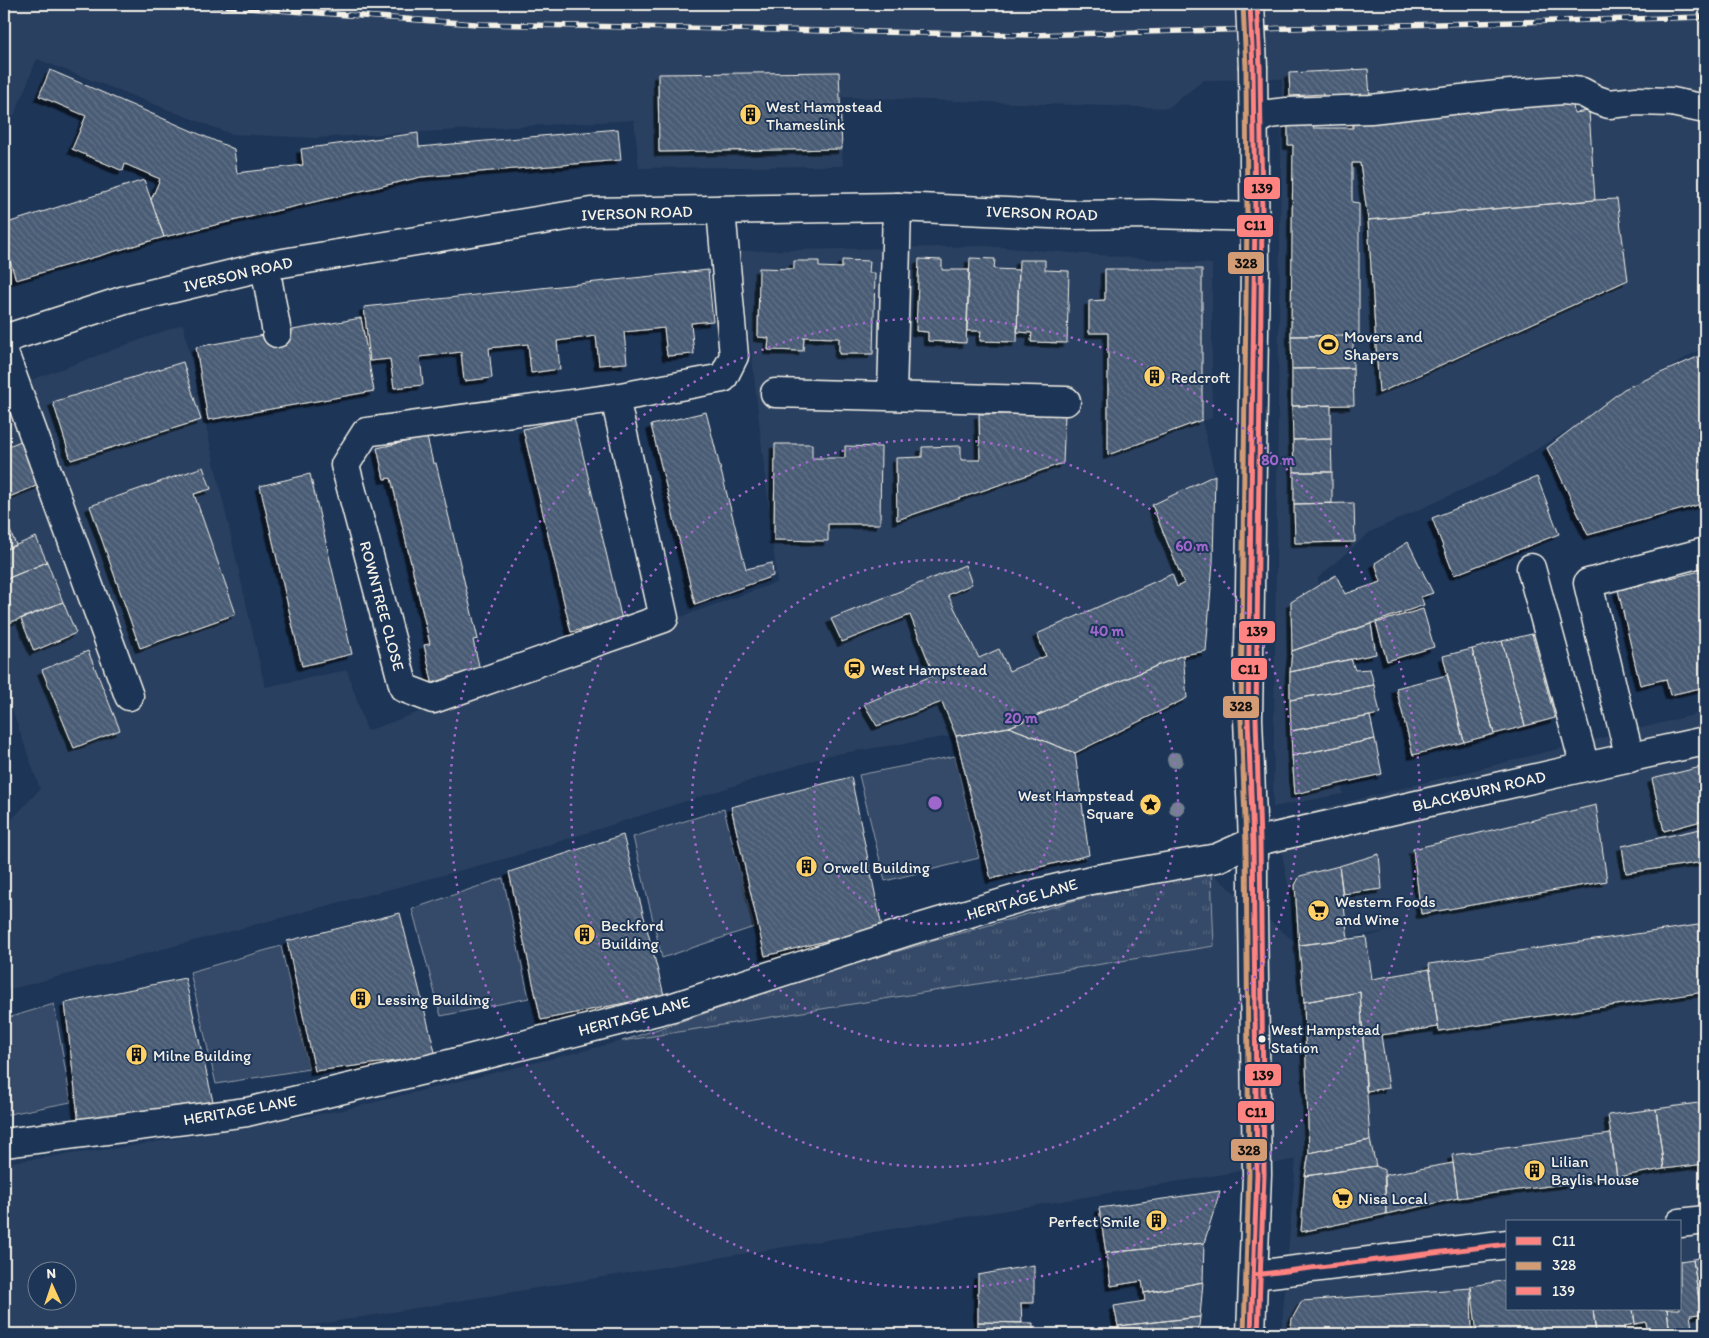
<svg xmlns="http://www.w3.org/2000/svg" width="1709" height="1338" viewBox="0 0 1709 1338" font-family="Itim,sans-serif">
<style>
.built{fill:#2a4060;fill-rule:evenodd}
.grass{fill:url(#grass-tufts);stroke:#949ea8}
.garden{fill:#354a67;stroke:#949ea8}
.building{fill:url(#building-back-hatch);stroke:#f4f1e8;filter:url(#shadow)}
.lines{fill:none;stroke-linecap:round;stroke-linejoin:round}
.minor-casing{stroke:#f4f1e8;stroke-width:31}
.major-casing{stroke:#f4f1e8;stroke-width:31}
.minor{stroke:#1d3557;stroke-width:28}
.major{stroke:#1d3557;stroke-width:28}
.rail-casing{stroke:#f4f1e8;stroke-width:5.5}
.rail{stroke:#1d3557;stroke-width:4;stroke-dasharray:11;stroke-linecap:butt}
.major-bridge-casing{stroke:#f4f1e8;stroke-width:31;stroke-linecap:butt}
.major-bridge{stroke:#1d3557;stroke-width:28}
.bus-1-casing{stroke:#1d3557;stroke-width:9}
.bus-2-casing{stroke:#1d3557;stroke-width:9}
.bus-3-casing{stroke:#1d3557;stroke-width:9}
.bus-1{stroke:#ff8380;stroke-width:5}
.bus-2{stroke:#d39c74;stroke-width:5}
.bus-3{stroke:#ff8380;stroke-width:5}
.tree{fill:#748191}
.ring{fill:none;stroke:#9f67cb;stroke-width:2.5;stroke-dasharray:2.5 5}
.bus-dot{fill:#f4f1e8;stroke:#1d3557;stroke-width:2}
.labels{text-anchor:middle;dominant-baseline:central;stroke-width:4;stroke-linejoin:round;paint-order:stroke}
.bus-label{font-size:15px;fill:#f4f1e8;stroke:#1d3557;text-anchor:start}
.poi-label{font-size:16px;fill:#f4f1e8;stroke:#1d3557;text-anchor:start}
.street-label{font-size:16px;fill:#f4f1e8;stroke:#1d3557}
.centre{fill:#9f67cb;stroke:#1d3557;stroke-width:2.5}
.ring-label{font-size:15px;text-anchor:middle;font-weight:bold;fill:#9f67cb;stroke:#1d3557;stroke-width:4;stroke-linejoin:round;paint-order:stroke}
.line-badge{stroke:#1d3557;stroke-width:2}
.pale-badge-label{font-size:14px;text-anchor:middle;font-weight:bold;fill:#111}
</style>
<defs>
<pattern id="grass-tufts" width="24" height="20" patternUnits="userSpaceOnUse" patternTransform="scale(1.25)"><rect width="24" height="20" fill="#354a67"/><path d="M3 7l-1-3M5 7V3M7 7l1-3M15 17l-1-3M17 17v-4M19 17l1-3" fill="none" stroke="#53657d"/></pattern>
<pattern id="building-back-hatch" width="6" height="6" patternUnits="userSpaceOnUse" patternTransform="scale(1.25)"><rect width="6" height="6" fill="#485b74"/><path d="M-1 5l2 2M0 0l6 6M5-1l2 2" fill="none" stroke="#637388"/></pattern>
<filter id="shadow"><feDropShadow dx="-4.5" dy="4.5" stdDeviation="0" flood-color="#0009"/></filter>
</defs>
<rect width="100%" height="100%" fill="#1d3557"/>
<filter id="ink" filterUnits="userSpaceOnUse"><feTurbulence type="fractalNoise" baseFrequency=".02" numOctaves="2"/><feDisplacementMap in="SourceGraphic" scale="10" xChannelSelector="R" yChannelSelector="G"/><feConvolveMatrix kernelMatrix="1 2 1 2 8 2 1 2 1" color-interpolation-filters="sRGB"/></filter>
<g filter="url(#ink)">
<path class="built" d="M4,4H1705V346L1495,475L1370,532L1318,578L1343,794L1273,807L1282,79L1204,80L1168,108L840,97L843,166L639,168L634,120L315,138L231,134L37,59L14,116L4,114Z
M985,246L1212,264V418L1202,421L1215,475L1213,562L1206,651L1176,658L1009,727L830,755L508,858L4,991V828L40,789L4,687V390L183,324L265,687L347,670L367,731L777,582L740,251Z
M1705,712V1334H1281L1296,1159L1230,1173L260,1334H4V1163L132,1146L343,1110L622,1041L843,967L1090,896L1211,873L1299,945L1276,820ZM1392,930L1366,937L1316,943L1391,930ZM1508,1222H1680V1309H1508ZM38,1270H68V1300H38Z"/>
<path class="grass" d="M1211,873L1214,946L622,1041L843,967L1090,896Z"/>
<path class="garden" d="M955,756L979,858L885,881L859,775Z
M724,809L754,927L662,958L633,837Z
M503,878L529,998L441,1016L412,909Z
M281,946L309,1069L216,1084L190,972Z
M54,1004L71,1102L4,1115V1019Z"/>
<path class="building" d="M1368,69L1370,97L1323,100V94L1290,96L1289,73Z
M50,70L234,149L237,173L303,165L301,149L418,133L419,147L618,129L621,160L421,177L164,237L151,200L160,179L125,164L123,171L72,149L86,116L39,96Z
M839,72L842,149L659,152L658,74Z
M1572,97L1574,113L1589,111L1595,200L1368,220L1360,163H1352V202L1359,203V336H1291L1293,145H1288V122H1314L1313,128H1353V118Z
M4,130H6L4,163Z
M144,180L164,237L16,280L4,242V224Z
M1617,199L1628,280L1379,393L1368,220L1595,200Z
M970,258L995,259L994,269L1019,270L1017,342L980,341L981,331H967Z
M919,259L942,260V270H969L966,343L928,341V332L916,331Z
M842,260L870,261L869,273H875L873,354H839V338L804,337L803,351L768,350L769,338L758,337L759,268L794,269V261H819V267L842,268Z
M1019,260H1045V270L1069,271L1067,343L1031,342L1032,333L1017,332Z
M1105,269H1202V420L1108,455V333H1089V301L1105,300Z
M708,270L713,321L691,323L694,354L667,356L664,328L624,332L627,363L599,365L596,336L557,341L560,369L531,373L528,344L489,348L492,378L464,381L461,352L420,357L423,385L394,388L390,359L370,361L364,307Z
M361,318L374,391L208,420L196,347Z
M1353,335V368L1292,369L1291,336Z
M1702,355L1705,364V503L1588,535L1547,448L1624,389Z
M183,362L201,420L71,460L53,402Z
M1353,368L1354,405L1292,406V369Z
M1331,405V439L1293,440L1292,406Z
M706,412L746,569L772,563L773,576L695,604L651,425Z
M979,414H1065L1063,463L897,520L896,458L922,457V447L961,446V460H980Z
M574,417L622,620L571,632L523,429Z
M427,437L433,463H436L478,639L473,640L481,674L433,686L424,645L430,644L391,478L384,479L377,448Z
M1331,439L1332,472H1294L1293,440Z
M23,440L41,484L4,499V448Z
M775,444H812V458H845V446L881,447L880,524H828V541L774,540Z
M203,467L211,489L194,494L236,614L140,648L90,506Z
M1294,472H1332V503L1294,504Z
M310,474L352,654L302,666L260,486Z
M1215,475L1213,562L1206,651L1183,655L1009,727L956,736L942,702L877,726L864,704L934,675L910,615L842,642L831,619L965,565L972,584L948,595L979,658L999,649L1009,671L1046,656L1037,634L1172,574L1177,587L1184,583L1152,505Z
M1537,477L1559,534L1454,575L1432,518Z
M1354,503L1355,542L1295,543L1294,504Z
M6,521L16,545L4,550V522Z
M36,537L47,562L4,580V550Z
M1408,542L1433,593L1421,597L1424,605L1292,651L1291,602L1336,575L1345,594L1381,582L1375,563Z
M47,562L63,602L9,623L4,611V580Z
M1705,570V687L1670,695L1666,679L1640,685L1618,590Z
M63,602L76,633L34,651L21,619Z
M1423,609L1434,647L1387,661L1376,623Z
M1371,624L1376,654L1290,672L1292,651Z
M1532,634L1555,718L1525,726L1502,641Z
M1502,641L1525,726L1494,734L1472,649Z
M1472,649L1494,734L1464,742L1443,656Z
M88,651L120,730L74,748L42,670Z
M1183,655L1187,698L1075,753L1009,727Z
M1351,659L1355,670L1370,669L1374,685L1290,700V672Z
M1447,675L1464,742L1413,755L1396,688Z
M1374,685L1380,714L1291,731L1290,700Z
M1370,716L1375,739L1292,756L1291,731Z
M1009,727L1075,753L1089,855L991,879L956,736Z
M1375,739L1382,774L1295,794L1292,756Z
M1705,766V820L1664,831L1652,779Z
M851,777L882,927L765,956L731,807Z
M1596,805L1607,881L1421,914L1413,849Z
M1705,828V862L1626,873L1622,846Z
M623,835L664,995L541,1020L509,872Z
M1379,854L1382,889L1343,894L1339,866Z
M1339,866L1348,939L1299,945L1295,885L1300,876Z
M400,913L436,1056L315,1071L287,941Z
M1705,924V992L1439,1031L1429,964Z
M1366,937L1372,979L1430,969L1438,1027L1381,1035L1389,1088L1366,1091L1360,992L1304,1002L1299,945Z
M185,978L214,1106L79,1125L65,1003Z
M1360,992L1370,1140L1309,1153L1304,1002Z
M1705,1102V1164L1664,1169L1656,1109Z
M1656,1109L1664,1169L1617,1177L1608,1115Z
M1611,1134L1617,1177L1458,1198L1452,1155Z
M1370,1140L1376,1166L1305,1176L1309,1153Z
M1453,1163L1458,1198L1386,1214L1385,1175Z
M1376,1166L1384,1170L1386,1214L1301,1232L1305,1176Z
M1220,1191L1204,1243L1106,1253L1099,1208Z
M1204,1243L1203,1282L1144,1293L1142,1281L1111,1286L1106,1253Z
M1705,1257V1313L1701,1314L1693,1259Z
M1693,1259L1701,1314L1690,1315L1693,1334H1670L1667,1309H1680V1261Z
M1034,1265V1303H1021L1022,1323L978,1322V1275Z
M1508,1280V1309H1593L1596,1334H1477L1471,1286Z
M1203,1282L1200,1317L1118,1326L1114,1306L1145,1301L1144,1293Z
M1471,1288L1472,1334H1290L1292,1319L1302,1301Z
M1593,1309H1633L1635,1324L1624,1326L1625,1334H1596Z
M1633,1309H1667L1670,1334H1648L1646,1322L1635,1324Z
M1200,1317L1198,1334H1119L1118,1326Z
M978,1322L1033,1323V1334H978Z"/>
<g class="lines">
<defs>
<path id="minor" d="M1254,122L1269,114L1287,112L1371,109L1498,95L1563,90L1582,92L1597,100L1609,104L1637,101L1672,102L1705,109
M265,266L277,333
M4,353L129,696
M775,393L1066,401
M892,396L897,207
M615,398L664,618L433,699L404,688L345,465L366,432L615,398L723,378L734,356L721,210
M1531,568L1585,767
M1630,758L1613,690L1588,583L1705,552
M4,1143L247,1112L441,1066L673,1007L909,931L1033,894L1091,880L1217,858L1253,842L1585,767L1705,741
M1680,1223L1705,1220
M1254,1275L1508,1244"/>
<path id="major" d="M4,339L125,300L265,266L591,212L897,207L1071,215L1152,214L1255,217
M1251,1334L1257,1174L1253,914V842L1248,719L1255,268L1253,68"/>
</defs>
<use href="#minor" class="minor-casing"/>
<use href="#major" class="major-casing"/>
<use href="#minor" class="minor"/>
<use href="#major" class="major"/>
<defs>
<path id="rail" d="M193,4L476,24L1030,35L1705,17"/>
</defs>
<use href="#rail" class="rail-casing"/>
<use href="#rail" class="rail"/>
<defs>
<path id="major-bridge" d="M1250,4L1253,68"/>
</defs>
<use href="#major-bridge" class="major-bridge-casing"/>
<use href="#major-bridge" class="major-bridge"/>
<defs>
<path id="bus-1" d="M1250,4L1253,68L1255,217L1248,719L1253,842L1257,1174L1251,1334
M1254,1275L1508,1244"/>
<path id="bus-2" d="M1243,4L1246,68L1247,217L1241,719L1246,842L1249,1174L1244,1334"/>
<path id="bus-3" d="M1257,4L1260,68L1262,217L1256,719L1260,842L1264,1174L1258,1334"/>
</defs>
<use href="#bus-1" class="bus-1-casing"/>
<use href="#bus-2" class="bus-2-casing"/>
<use href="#bus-3" class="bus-3-casing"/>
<use href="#bus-1" class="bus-1"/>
<use href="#bus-2" class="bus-2"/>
<use href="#bus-3" class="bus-3"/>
</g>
<g class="tree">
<circle cx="1175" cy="760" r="8"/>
<circle cx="1177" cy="808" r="8"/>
</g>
</g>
<g class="ring">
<circle cx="935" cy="803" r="121"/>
<circle cx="935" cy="803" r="243"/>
<circle cx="935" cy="803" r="364"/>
<circle cx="935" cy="803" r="485"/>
</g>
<defs>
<symbol id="building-disc" viewBox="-11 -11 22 22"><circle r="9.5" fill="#ffd166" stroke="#1d3557"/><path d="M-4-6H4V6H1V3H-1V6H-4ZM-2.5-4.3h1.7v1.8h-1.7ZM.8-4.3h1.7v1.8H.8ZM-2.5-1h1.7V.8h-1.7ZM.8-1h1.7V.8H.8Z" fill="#111"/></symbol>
<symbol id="stadium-disc" viewBox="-11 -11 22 22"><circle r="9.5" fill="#ffd166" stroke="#1d3557"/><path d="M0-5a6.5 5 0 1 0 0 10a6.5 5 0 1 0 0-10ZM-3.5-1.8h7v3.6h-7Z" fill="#111"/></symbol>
<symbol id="station-disc" viewBox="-11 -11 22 22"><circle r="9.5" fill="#ffd166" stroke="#1d3557"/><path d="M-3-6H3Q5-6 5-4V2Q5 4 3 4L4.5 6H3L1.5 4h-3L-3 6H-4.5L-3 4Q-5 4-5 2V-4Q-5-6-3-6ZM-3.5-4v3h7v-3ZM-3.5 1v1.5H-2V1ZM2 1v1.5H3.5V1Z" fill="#111"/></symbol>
<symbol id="sight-disc" viewBox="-11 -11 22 22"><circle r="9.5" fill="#ffd166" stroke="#1d3557"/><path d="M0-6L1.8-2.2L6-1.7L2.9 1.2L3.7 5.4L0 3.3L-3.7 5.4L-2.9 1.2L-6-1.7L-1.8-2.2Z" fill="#111"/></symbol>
<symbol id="supermarket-disc" viewBox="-11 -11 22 22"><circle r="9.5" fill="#ffd166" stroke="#1d3557"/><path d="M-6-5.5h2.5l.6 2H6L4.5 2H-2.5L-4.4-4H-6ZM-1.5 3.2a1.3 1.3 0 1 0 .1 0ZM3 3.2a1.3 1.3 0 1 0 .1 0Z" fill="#111"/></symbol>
</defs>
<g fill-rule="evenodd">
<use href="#building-disc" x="738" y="102" width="25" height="25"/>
<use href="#stadium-disc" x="1316" y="332" width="25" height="25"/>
<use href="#building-disc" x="1142" y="364" width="25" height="25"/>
<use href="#station-disc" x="842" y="656" width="25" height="25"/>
<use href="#sight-disc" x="1138" y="792" width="25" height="25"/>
<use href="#building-disc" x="794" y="854" width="25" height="25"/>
<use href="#supermarket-disc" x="1306" y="898" width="25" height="25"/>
<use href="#building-disc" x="572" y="922" width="25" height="25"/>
<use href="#building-disc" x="348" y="986" width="25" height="25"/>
<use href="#building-disc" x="124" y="1042" width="25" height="25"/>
<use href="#building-disc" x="1522" y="1158" width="25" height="25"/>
<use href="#supermarket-disc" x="1330" y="1186" width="25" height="25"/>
<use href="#building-disc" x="1144" y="1208" width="25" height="25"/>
</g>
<circle class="bus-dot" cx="1262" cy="1039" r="4.5"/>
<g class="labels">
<g class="bus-label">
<text x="1271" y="1030">West Hampstead<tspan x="1271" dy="18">Station</tspan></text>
</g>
<g class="poi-label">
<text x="766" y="106">West Hampstead<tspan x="766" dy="18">Thameslink</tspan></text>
<text x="1344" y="336">Movers and<tspan x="1344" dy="18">Shapers</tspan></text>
<text x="1171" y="377">Redcroft</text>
<text x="871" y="669">West Hampstead</text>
<text x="1134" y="795" text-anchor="end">West Hampstead<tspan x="1134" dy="18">Square</tspan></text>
<text x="823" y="867">Orwell Building</text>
<text x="1335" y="901">Western Foods<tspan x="1335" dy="18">and Wine</tspan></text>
<text x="601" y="925">Beckford<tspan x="601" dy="18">Building</tspan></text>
<text x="377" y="999">Lessing Building</text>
<text x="153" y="1055">Milne Building</text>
<text x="1551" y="1161">Lilian<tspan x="1551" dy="18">Baylis House</tspan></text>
<text x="1358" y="1198">Nisa Local</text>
<text x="1140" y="1221" text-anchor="end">Perfect Smile</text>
</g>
<g class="street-label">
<text transform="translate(637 213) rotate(-2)">IVERSON ROAD</text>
<text transform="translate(1042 213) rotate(2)">IVERSON ROAD</text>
<text transform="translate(238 274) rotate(-13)">IVERSON ROAD</text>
<text transform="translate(382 606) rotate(75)">ROWNTREE CLOSE</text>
<text transform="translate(1479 791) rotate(-13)">BLACKBURN ROAD</text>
<text transform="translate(1022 899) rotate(-16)">HERITAGE LANE</text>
<text transform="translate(634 1016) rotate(-15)">HERITAGE LANE</text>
<text transform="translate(240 1110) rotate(-10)">HERITAGE LANE</text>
</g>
</g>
<circle cx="935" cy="803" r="8" class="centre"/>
<g class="ring-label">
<text x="1278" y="465">80 m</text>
<text x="1192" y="551">60 m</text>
<text x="1107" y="636">40 m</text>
<text x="1021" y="723">20 m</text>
</g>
<g class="line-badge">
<rect x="1243" y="176" width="38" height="24" rx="5" fill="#ff8380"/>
<rect x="1236" y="214" width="38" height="24" rx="5" fill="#ff8380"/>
<rect x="1227" y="251" width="38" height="24" rx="5" fill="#d39c74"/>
<rect x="1238" y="620" width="38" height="24" rx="5" fill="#ff8380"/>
<rect x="1230" y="657" width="38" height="24" rx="5" fill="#ff8380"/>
<rect x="1222" y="695" width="38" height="24" rx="5" fill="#d39c74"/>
<rect x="1244" y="1063" width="38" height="24" rx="5" fill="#ff8380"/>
<rect x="1237" y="1100" width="38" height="24" rx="5" fill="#ff8380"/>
<rect x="1230" y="1138" width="38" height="24" rx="5" fill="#d39c74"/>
</g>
<g class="pale-badge-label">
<text x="1262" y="193">139</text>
<text x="1255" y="230">C11</text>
<text x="1246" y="268">328</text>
<text x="1257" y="636">139</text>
<text x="1249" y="674">C11</text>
<text x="1241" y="711">328</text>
<text x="1263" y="1080">139</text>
<text x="1256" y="1117">C11</text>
<text x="1249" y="1155">328</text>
</g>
<rect width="1709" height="1338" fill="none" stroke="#1d3557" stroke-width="20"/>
<rect x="10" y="10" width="1689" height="1318" fill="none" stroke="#f4f1e8" stroke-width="2" filter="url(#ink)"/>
<rect x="1506" y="1220" width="175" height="90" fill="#1d3557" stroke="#738091"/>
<rect x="1516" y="1237" width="25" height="8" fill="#ff8380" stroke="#738091"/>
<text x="1552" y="1246" font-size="15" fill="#f4f1e8">C11</text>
<rect x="1516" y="1262" width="25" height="8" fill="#d39c74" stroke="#738091"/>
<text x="1552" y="1270" font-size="15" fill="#f4f1e8">328</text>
<rect x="1516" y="1287" width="25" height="8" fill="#ff8380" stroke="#738091"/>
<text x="1552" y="1296" font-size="15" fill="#f4f1e8">139</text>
<g transform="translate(52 1286) rotate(357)"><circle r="24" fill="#1d3557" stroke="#738091"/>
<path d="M0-4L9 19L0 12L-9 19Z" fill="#ffd166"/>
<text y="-8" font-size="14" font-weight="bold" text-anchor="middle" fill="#f4f1e8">N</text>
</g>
</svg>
